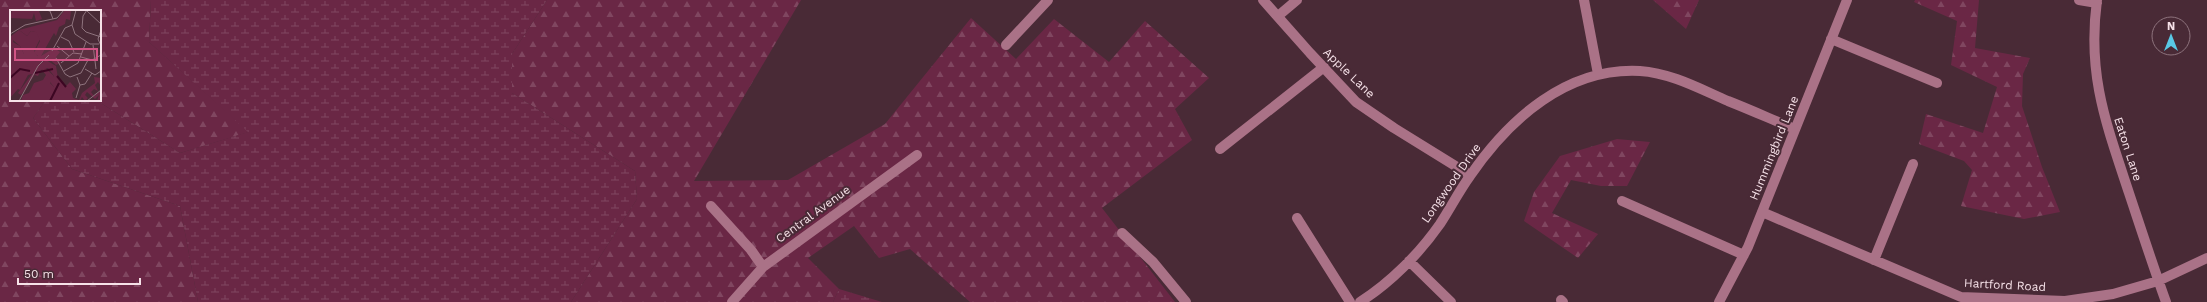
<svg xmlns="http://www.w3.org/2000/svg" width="2207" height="302" viewBox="0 0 2207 302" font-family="'Work Sans',sans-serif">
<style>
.forest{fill:url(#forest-firs)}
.wetland{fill:url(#wetland-marsh)}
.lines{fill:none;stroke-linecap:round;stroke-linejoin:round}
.minor{stroke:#aa7287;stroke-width:10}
.labels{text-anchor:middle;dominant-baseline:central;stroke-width:4;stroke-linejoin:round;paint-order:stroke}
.street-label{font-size:12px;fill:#f6e1e8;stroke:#492a36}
.inset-river{fill:none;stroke:#3c0622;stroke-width:2}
.inset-road{fill:none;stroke:#8e737d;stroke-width:1}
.view{fill:#d25485;fill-opacity:0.15;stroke:#d25485;stroke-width:2}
.inset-edge{fill:none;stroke:#f6e1e8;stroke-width:2}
</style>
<defs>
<pattern id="forest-firs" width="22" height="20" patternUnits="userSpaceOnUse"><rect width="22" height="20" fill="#6a2745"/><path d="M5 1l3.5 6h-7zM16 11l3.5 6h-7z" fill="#804660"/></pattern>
<pattern id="wetland-marsh" width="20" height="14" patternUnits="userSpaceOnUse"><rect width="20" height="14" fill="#6a2745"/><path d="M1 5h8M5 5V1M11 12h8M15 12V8" fill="none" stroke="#804660"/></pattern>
</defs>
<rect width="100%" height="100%" fill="#492a36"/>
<path class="forest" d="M0,0H151L149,42L249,132L180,153L96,100H100V11H11V100H46L33,118L72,169L180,206L198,302H0Z
M547,0H801L694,181L788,180L885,124L971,18L1016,59L1054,19L1109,62L1145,21L1209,78L1175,109L1192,140L1102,208L1175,302H970L910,249L879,258L854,226L808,258L839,289L833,302H571L637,199L635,171L512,93V54Z
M1653,0H1699L1686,29Z
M1915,0H1979L1975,48L2030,58L2023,74L2022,106L2042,167L2060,212L2024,219L1961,206L1972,170L1964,161L1919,144L1926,114L1983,133L1997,87L1951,65L1957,21L1914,2Z
M1617,139L1650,142L1627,186H1601L1571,180L1552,213L1598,234L1578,258L1524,221L1534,192L1560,156Z"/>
<path class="wetland" d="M151,0H547L512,54V93L635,171L637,199L571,302H198L180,206L72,169L33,118L46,100H96L180,153L248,132L149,42Z
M839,289L882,302H833Z"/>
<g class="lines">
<path class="minor" d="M1263,0L1310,53L1356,102L1394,128L1470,175
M1584,0L1598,74
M2079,0L2097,3
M2097,0C2087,75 2106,123 2129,193C2141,229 2153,266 2166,302
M1278,16L1297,0
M1831,39L1937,83
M1006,45L1048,0
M1220,149L1324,67
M1622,201L1744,255
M711,206L751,250L763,267
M1762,212L1961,297L2065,301L2113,294L2158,281L2207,258
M1297,218L1350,302
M1122,233L1153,262L1186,302
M1874,260L1913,164
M1409,261L1451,302
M1561,300L1563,302
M732,302L763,267L917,155
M1360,302C1390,283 1419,254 1440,224C1450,209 1459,191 1470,176C1509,119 1567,67 1640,71C1671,73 1700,89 1728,101C1751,110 1773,120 1795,129
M1719,302L1748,247L1847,0"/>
</g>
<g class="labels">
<g class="street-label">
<text transform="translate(1349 73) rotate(44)">Apple Lane</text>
<text transform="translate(1774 148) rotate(-68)">Hummingbird Lane</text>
<text transform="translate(2128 149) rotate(72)">Eaton Lane</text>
<text transform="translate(1451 183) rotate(-55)">Longwood Drive</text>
<text transform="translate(813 214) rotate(-36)">Central Avenue</text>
<text transform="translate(2005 285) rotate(3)">Hartford Road</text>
</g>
</g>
<g transform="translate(10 10)">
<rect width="91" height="91" fill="#492a36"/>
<path d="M55,0H61L60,10L56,9L55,14L49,17L46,26L44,23L31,46L41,40H47L50,42L46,47L51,53L46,55L39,49H35L11,85L8,83L22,64L18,65L10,80L8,79L0,88L1,31L10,36L14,44L7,46H28L24,43L30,31L25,22L21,21L17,26L9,20L47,10ZM34,57L44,66L40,73L44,77L47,78L50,73L55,77L60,72L66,79L62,83L63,88L69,90L72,83L85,73L84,67L91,68V76L88,72L85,75L88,81L84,79L81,82L84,86L91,80V89L87,91L89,85L85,89L77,82L75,85L78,88L75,91L72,87L70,91H11L13,85L19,83L24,73L33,70L36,65L32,60Z" fill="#6a2745"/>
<path d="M2,0H31L29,1L32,9L26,11L24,3L22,9L0,8ZM9,20L17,26L21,21L26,22L30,29L24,41L28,47L22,57L16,56L6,44H14L10,36L3,30V35L0,36V27ZM36,50L46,56L48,68L55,76V78L50,74L47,78L50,83L47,86L43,81L44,77L37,68V65L41,69L44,66L38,58L31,60L28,66L25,65L31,53Z" fill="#6a2745"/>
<path class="inset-river" d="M25,63L43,59M47,66L56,77M0,68L10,59L20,61M40,91L49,73"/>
<path class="inset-road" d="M36,0L40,1L43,9M66,0L62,15L65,24L80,34H89M77,0L73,6L72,18L76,22L91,27M77,1L91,14M91,20L88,29L91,36M0,24L15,15L47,8L54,0M51,27L59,31L64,42M83,35L86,59M47,36L59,46M42,41L55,18L62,15M71,47L82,50L91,45M46,48L55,64L60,67L71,63L78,50M51,53L63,43L72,44M75,59L85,65L91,61M54,61L68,53L76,32M70,75L75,74L82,63M66,88L70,75L67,67M9,91L28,56L39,45M77,91L91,80"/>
<path class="view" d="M5,39H87V50H5Z"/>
<rect width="91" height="91" class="inset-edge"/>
</g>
<g transform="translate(2171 36)"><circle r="19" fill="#492a36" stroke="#8e737d"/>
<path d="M0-3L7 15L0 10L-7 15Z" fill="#59c8e5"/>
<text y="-6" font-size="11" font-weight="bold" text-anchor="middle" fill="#f6e1e8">N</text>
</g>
<path d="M18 278v6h122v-6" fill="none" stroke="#f6e1e8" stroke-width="2"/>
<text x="24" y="278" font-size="12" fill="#f6e1e8" stroke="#492a36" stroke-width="3" paint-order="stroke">50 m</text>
</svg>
